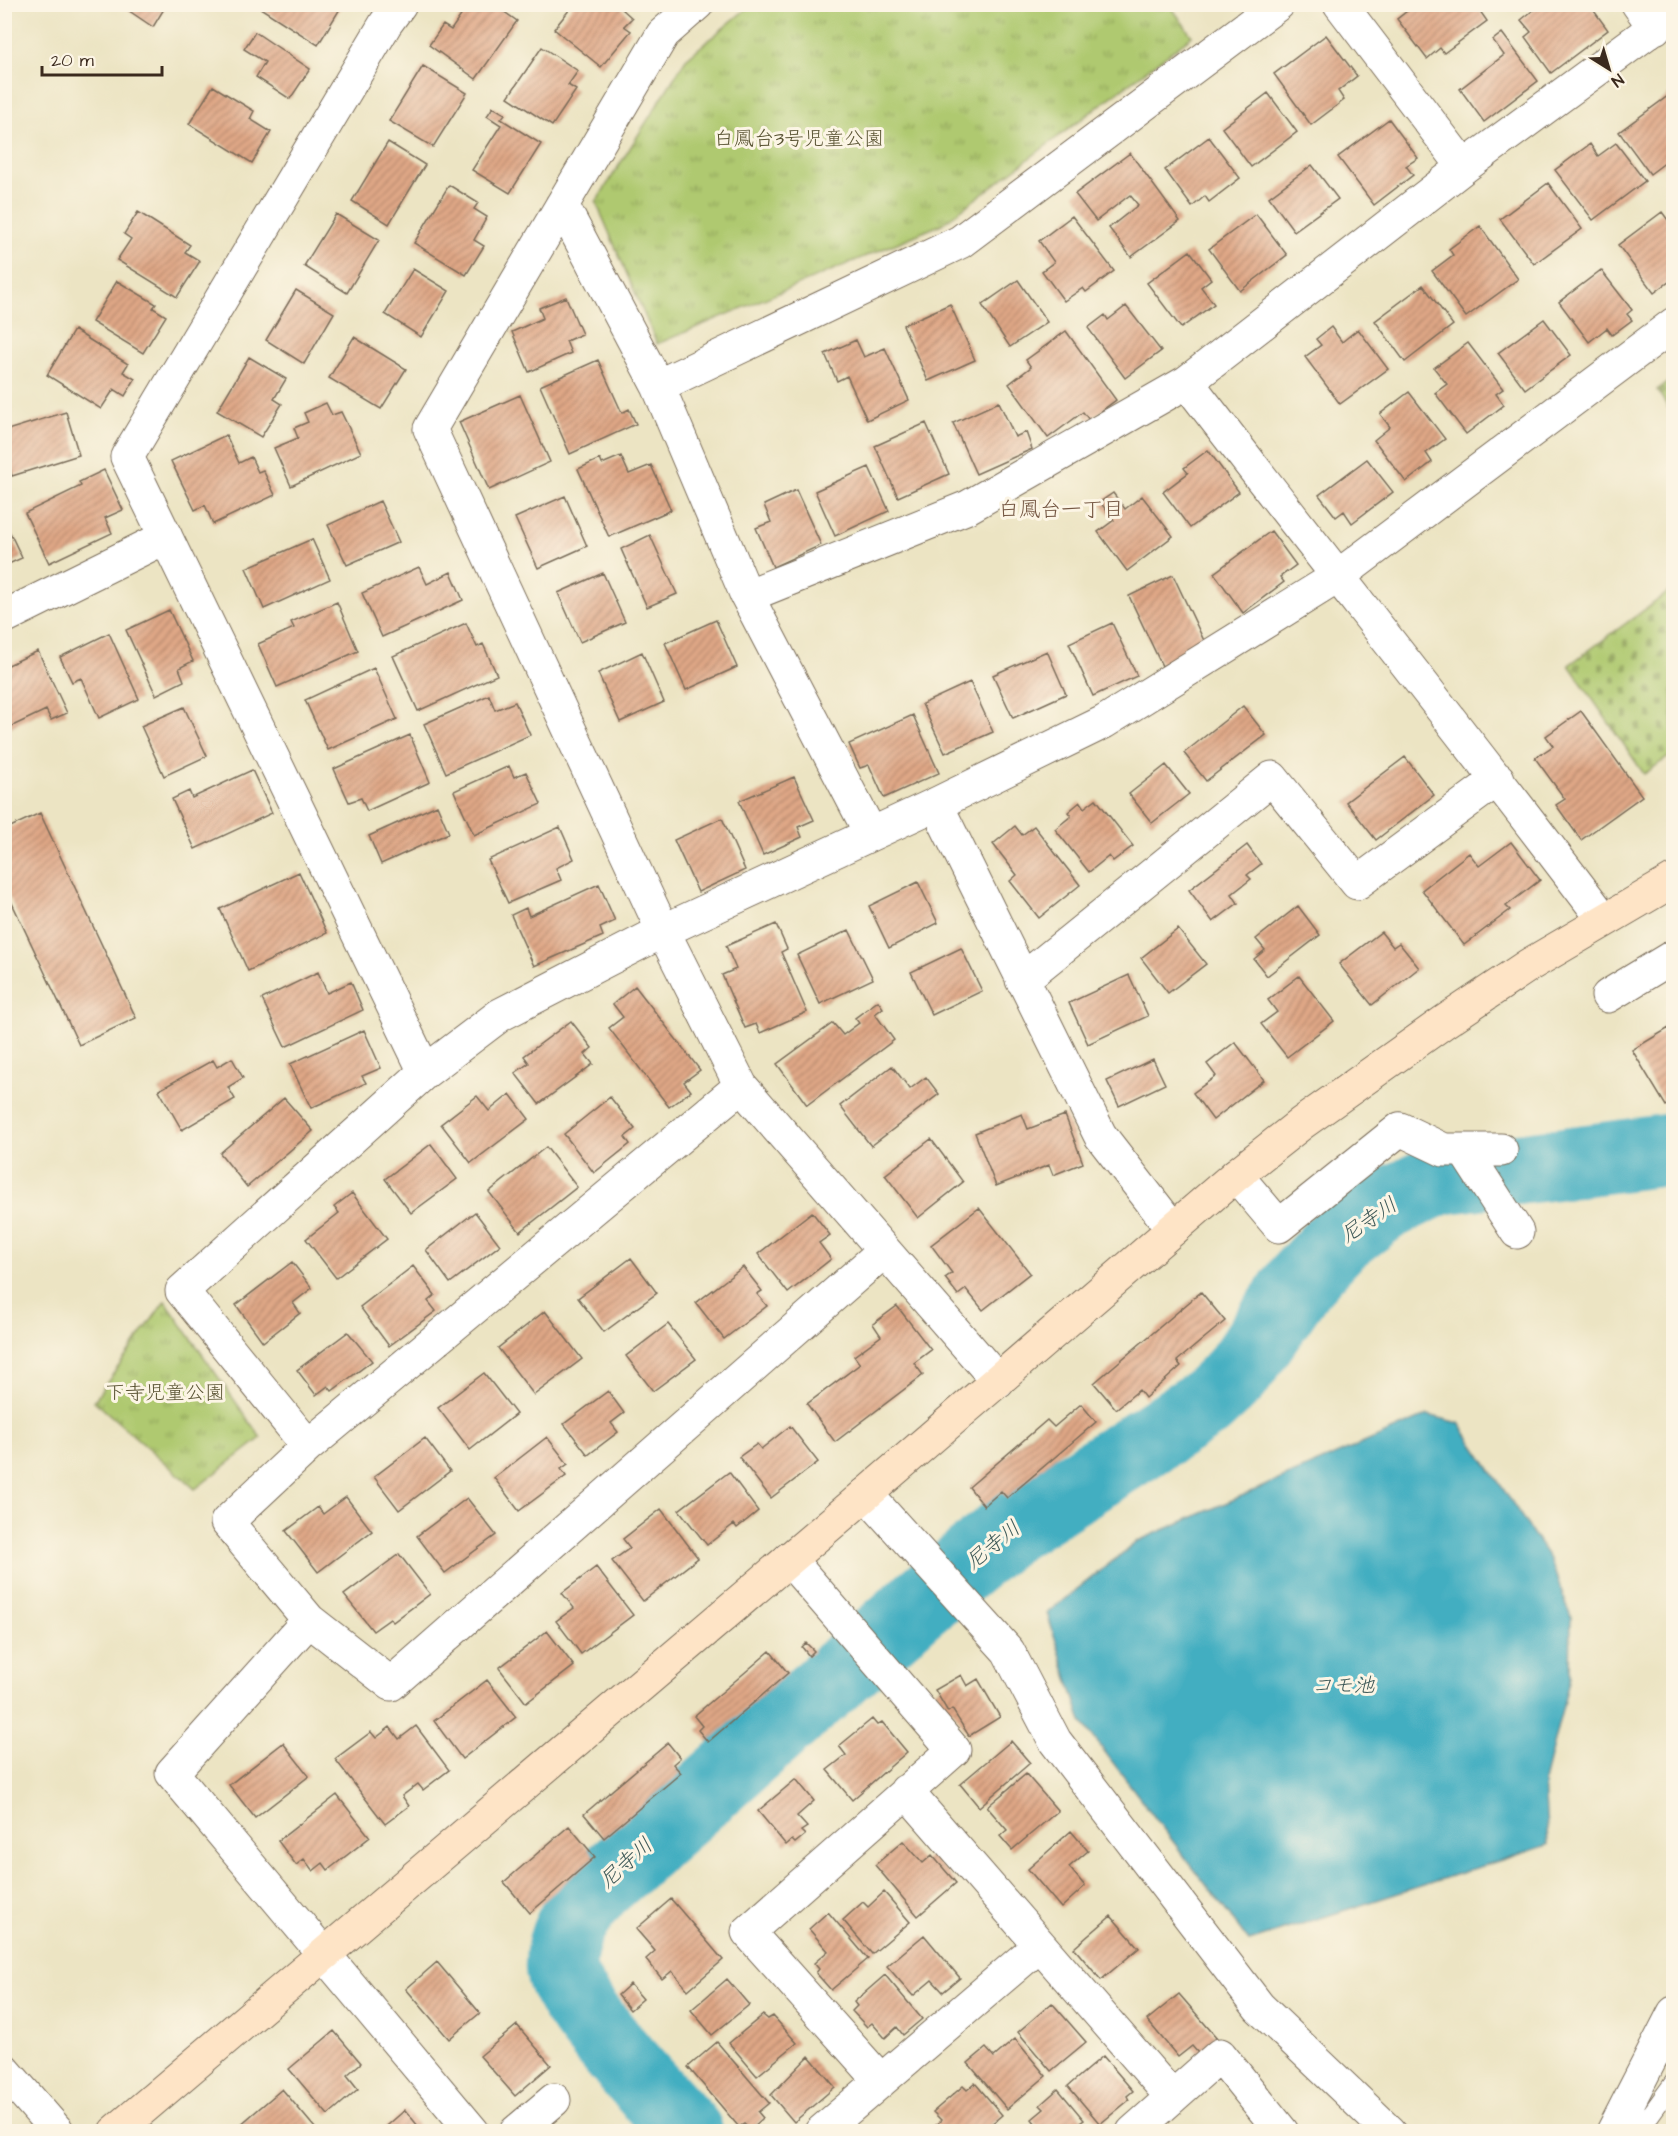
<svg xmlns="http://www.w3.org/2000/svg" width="1678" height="2136" viewBox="0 0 1678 2136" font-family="'Architects Daughter','Klee One',sans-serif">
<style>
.grass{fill:url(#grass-tufts);stroke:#757a46;stroke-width:1.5}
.cemetery{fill:url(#cemetery-stones);stroke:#757a46;stroke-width:1.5}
.water{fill:#42aec1;stroke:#3e6c70;stroke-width:1.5}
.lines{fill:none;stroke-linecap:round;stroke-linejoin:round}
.river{stroke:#42aec1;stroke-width:72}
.building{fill:url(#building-hatch)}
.lane-casing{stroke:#796b58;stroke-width:20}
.street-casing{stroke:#796b58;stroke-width:35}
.secondary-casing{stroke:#796b58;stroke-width:35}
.lane{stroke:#fff;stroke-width:18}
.street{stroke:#fff;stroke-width:33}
.secondary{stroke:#fee4c6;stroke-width:33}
.labels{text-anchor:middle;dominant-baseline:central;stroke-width:6;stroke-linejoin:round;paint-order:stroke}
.park-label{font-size:20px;fill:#585232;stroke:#fcf5e5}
.neighbourhood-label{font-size:21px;fill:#745642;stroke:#fcf5e5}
.water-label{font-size:21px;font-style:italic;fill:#3d5857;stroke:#fcf5e5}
</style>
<defs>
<pattern id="grass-tufts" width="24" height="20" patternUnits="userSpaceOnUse" patternTransform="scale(1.5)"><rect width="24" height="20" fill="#afc96f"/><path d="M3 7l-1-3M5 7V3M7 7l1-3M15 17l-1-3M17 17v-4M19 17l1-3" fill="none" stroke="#90a35b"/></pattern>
<pattern id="cemetery-stones" width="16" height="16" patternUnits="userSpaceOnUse" patternTransform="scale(1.5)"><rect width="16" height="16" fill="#afc96f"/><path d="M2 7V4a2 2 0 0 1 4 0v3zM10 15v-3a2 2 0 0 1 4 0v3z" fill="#90a35b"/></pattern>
<pattern id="building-hatch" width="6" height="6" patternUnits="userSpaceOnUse" patternTransform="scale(1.5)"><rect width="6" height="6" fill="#dfa786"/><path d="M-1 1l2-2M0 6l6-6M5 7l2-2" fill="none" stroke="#b6886d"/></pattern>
</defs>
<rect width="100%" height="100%" fill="#fcf5e5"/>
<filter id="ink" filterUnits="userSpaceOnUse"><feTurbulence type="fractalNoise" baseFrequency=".0167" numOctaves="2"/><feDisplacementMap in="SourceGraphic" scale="12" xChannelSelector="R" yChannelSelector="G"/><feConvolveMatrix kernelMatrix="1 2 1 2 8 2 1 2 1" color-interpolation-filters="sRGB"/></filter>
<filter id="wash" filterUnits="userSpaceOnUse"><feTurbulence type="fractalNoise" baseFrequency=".008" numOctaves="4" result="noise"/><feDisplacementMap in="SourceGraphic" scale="24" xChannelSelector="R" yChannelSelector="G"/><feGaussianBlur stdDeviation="1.35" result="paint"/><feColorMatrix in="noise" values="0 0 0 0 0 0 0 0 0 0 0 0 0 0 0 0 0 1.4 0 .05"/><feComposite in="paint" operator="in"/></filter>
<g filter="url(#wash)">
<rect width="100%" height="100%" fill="#ece4c3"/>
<path class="grass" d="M751,5H1170L1192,36L942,224L657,344L596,202L686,59Z
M165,1301L261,1438L195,1489L94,1401Z"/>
<path class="cemetery" d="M1673,379V415L1657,390Z
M1673,589V754L1644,774L1569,665Z"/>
<path class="water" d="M1428,1415L1459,1423L1550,1559L1571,1617L1570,1677L1544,1781L1548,1845L1249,1941L1082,1722L1047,1613L1138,1541Z"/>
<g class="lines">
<path class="river" d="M687,2132C661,2103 564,2002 561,1969C559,1937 578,1911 597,1888L913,1609L1005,1532L1205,1404L1236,1375L1300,1281L1336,1242L1384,1206L1439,1179L1674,1149"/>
</g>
<g id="blocks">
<path class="building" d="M119,4H167L153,27Z
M254,4H343L318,45Z
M469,4H493L517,21L476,79L429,45L443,25L451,30Z
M574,4H626L622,9L632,18L624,26L631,31L601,67L554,29Z
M1416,4H1475L1487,21L1444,53L1440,48L1427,59L1397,19Z
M1541,4H1589L1608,30L1551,73L1525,37L1531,32L1521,20Z
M255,32L310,69L290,99L256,77L265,62L244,49Z
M1502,33L1538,81L1484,122L1460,89L1504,55L1493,40Z
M1326,35L1357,76L1338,91L1344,100L1311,125L1274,74Z
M542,47L578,71L568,85L576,90L552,126L508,97Z
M423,66L467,93L433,147L389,121Z
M213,86L254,111L250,119L271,132L252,163L189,124Z
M1268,93L1297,132L1251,167L1222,128Z
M1672,93L1674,156L1650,174L1619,132Z
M493,107L505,114L501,119L541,144L510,193L472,170L501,125L487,116Z
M1389,119L1418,158L1406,166L1413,175L1374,205L1338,157Z
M1209,137L1240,178L1209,202L1205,196L1192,207L1165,170Z
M388,142L425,165L389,224L352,201Z
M1616,143L1645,181L1593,220L1555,170L1590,144L1598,156Z
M1130,153L1180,221L1131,257L1109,228L1138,205L1130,195L1096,221L1075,194Z
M1312,165L1338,199L1294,231L1269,197Z
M1548,183L1582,229L1534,264L1500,219Z
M449,185L478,203L474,209L487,217L474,240L484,246L466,275L414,243Z
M138,212L190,245L185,252L200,261L177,297L117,260L131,239L124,234Z
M1662,212L1674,228V278L1654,293L1618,245Z
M336,214L379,240L347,293L304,266Z
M1256,214L1287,255L1240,291L1209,249Z
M1072,216L1114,271L1086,292L1083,288L1064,301L1042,271L1054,262L1039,241Z
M1480,226L1518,279L1466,317L1432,271L1453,255L1449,249Z
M1190,251L1211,279L1201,287L1214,304L1181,328L1147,283Z
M413,269L449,291L421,337L385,314Z
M1601,270L1632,310L1627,314L1632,320L1612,335L1607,328L1589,342L1559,302Z
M1018,280L1047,322L1010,347L982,305Z
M117,281L156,304L153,308L166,316L143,353L92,322Z
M1423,285L1453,325L1405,362L1375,321Z
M296,290L334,313L304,364L266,340Z
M566,297L582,334L566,341L571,353L529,372L512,332L543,318L539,308Z
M950,304L975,360L928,381L903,325Z
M1126,306L1161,351L1125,378L1088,328L1105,315L1108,320Z
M1544,319L1571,355L1525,389L1498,353Z
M1331,327L1342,342L1358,329L1388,369L1340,404L1305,357L1321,345L1316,339Z
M74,330L128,364L123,372L135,379L125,396L114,389L101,409L47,375Z
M1066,331L1116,400L1089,420L1083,412L1048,438L1009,384L1031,367L1026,360Z
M354,337L406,369L381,409L329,378Z
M856,340L864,357L885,348L909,400L867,420L847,376L837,381L825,354Z
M1468,343L1503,389L1496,394L1504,405L1466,434L1435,393L1447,384L1434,368Z
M249,357L286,379L274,399L282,404L261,437L217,411Z
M598,360L622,413L629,409L636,424L570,454L540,386Z
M1409,392L1445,439L1426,453L1432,462L1406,482L1374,440L1390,427L1380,414Z
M520,395L550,462L489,490L459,422Z
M999,402L1015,437L1026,432L1032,449L976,474L953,423Z
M326,403L332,415L341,412L361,453L291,486L274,448L298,438L294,428L308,422L304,413Z
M66,412L79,455L12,476L4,451V431Z
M926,423L949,474L898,497L875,446Z
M226,435L239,463L251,457L258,472L263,470L275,495L213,524L205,505L195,510L171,461Z
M1208,450L1239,492L1190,528L1163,492L1188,473L1184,468Z
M621,456L629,474L651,465L671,510L609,537L578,469L600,459L602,464Z
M1367,459L1393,492L1352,523L1344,511L1336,517L1319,495Z
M869,467L889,511L835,536L815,491Z
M104,470L123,510L105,518L112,533L49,563L25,513L81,486L79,482Z
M796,490L821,545L773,567L756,528L771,522L764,505Z
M1113,493L1125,509L1142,496L1173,536L1127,571L1098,532L1114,520L1100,502Z
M565,496L587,546L538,568L515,518Z
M380,501L399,542L347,565L328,525Z
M4,520L22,558L4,566Z
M1271,531L1296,565L1280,577L1284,582L1243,613L1214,573Z
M650,535L677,594L647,607L621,549Z
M312,539L330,579L264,609L246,568Z
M419,567L427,584L451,572L463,600L382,637L362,593Z
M603,573L625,622L580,642L558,593Z
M1173,575L1206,645L1162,666L1129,596Z
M337,602L358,651L277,687L258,644L294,628L291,622Z
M169,610L193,661L179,668L184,681L156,695L126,630Z
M716,620L737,667L686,690L665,643Z
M466,623L477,647L483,644L497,675L418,711L393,656Z
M1112,623L1137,676L1093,696L1069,643Z
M109,633L139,699L99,718L81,678L72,682L60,657Z
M38,651L67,713L51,720L46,710L4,730V667Z
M1047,651L1066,694L1013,718L993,675Z
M642,652L664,702L620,722L598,673Z
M374,668L397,719L328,750L305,700Z
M970,682L993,732L945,753L922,704Z
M489,695L495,710L515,702L530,735L446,773L424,724Z
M1243,706L1266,735L1206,781L1184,753Z
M184,707L207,756L164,776L141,726Z
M1581,711L1642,796L1581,840L1556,805L1565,799L1535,758L1553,746L1546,736Z
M913,715L939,773L884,798L869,765L860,768L849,744Z
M410,735L430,782L367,811L361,798L349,802L334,769Z
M1405,757L1434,795L1376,840L1346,802Z
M1166,765L1189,794L1152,823L1129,794Z
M509,766L514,777L526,772L541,804L474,835L454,791Z
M252,770L272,813L195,849L172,799L189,791L192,798Z
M794,777L814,820L798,827L802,837L763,855L739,801Z
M1096,799L1133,846L1113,861L1109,856L1089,872L1055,829L1071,816L1068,812L1080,802L1084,808Z
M437,805L449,833L381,864L369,836Z
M40,813L136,1018L79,1045L4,886V830Z
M722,818L745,870L698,892L674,840Z
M1015,826L1022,835L1034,826L1080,885L1039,918L1010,881L1017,875L993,844Z
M560,827L574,859L556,868L561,880L508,903L488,860Z
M1511,842L1540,880L1506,906L1510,910L1464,945L1422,890L1469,853L1479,866Z
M1247,845L1261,864L1247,875L1251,879L1232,894L1238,903L1213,922L1189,890Z
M299,872L327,933L248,971L220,909Z
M918,882L938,923L889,948L869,906Z
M599,884L615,921L600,928L603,936L534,966L511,915L526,908L529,916Z
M1298,906L1320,935L1267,976L1254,959L1265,950L1256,939Z
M776,924L787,949L781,952L807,1012L760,1033L756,1024L745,1028L722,975L736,969L726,946Z
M1178,929L1206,964L1168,993L1141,958Z
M849,930L873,979L820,1004L797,955Z
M1381,932L1393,947L1399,943L1419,968L1372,1005L1339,964Z
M961,948L982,991L932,1015L911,972Z
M318,972L327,993L351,982L363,1010L285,1047L262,999Z
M1129,975L1148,1016L1088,1044L1069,1003Z
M1299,976L1334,1021L1287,1057L1261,1024L1277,1012L1268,1000Z
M635,986L700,1070L684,1082L691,1091L669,1107L609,1028L623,1017L613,1004Z
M878,1001L883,1008L875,1014L894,1040L807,1105L777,1064L833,1023L843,1035L859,1023L855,1018Z
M571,1021L592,1048L585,1054L593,1064L539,1104L515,1073L529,1063L524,1056Z
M1669,1028L1674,1034V1101L1666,1106L1632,1050Z
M364,1030L381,1068L362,1076L366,1083L311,1108L290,1064Z
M1235,1042L1264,1080L1213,1120L1193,1093L1216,1076L1207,1064Z
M232,1058L243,1078L228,1087L235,1099L182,1130L159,1090L213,1060L217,1067Z
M1153,1059L1165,1084L1119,1106L1107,1081Z
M892,1066L910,1089L926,1077L939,1094L871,1146L840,1106Z
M510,1094L529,1119L471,1163L441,1124L477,1096L489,1111Z
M610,1097L635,1129L625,1137L630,1144L594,1173L564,1134Z
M284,1098L313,1131L247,1187L220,1153Z
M1022,1114L1028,1129L1065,1115L1083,1163L1053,1175L1049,1165L996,1186L975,1133Z
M931,1139L963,1182L918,1218L885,1175Z
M431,1144L457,1179L411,1213L385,1179Z
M546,1147L577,1187L520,1232L489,1192Z
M352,1193L387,1239L336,1278L306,1239L339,1213L334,1207Z
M979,1208L1030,1273L983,1310L966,1289L958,1295L945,1278L952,1273L931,1245Z
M475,1212L500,1245L450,1283L426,1250Z
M812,1212L830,1235L819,1243L831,1259L788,1293L758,1254Z
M631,1258L657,1293L604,1332L578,1298Z
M292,1262L312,1288L293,1303L300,1313L263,1342L236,1305Z
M413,1266L435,1295L428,1301L436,1311L389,1346L360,1307Z
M743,1267L762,1291L757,1294L767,1306L724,1339L696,1303Z
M1201,1292L1225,1321L1177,1361L1181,1366L1145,1398L1139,1390L1116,1409L1094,1383Z
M897,1306L931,1350L914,1363L923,1375L835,1442L807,1404L860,1364L854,1356L881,1336L873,1324Z
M545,1311L582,1359L534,1395L498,1348Z
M668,1324L696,1359L653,1391L626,1356Z
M348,1332L372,1361L332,1391L328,1386L316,1395L297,1370Z
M484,1373L516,1414L470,1450L438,1408Z
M608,1391L624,1413L611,1423L618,1432L588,1455L564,1424Z
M1081,1404L1096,1422L1007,1498L1001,1491L984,1506L969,1487L1047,1420L1054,1427Z
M790,1426L818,1462L771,1498L739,1457L757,1444L761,1449Z
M547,1437L568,1464L561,1469L566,1476L519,1511L494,1478Z
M425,1438L450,1471L399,1510L374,1477Z
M729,1472L758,1511L737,1528L734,1524L707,1545L679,1510Z
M346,1497L372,1531L318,1572L286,1531L318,1507L323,1514Z
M467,1498L496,1535L445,1573L417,1536Z
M661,1509L698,1558L643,1601L612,1561L630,1548L623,1539Z
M399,1554L430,1594L393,1622L390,1619L373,1631L344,1595Z
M596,1567L633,1615L581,1654L556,1621L574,1608L562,1593Z
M547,1631L574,1666L526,1703L499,1668Z
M806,1643L814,1651L809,1656L802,1647Z
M770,1651L788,1673L708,1742L698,1730L702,1726L694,1716Z
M961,1675L967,1686L978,1679L1000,1717L969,1736L952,1709L948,1712L935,1690Z
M487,1680L516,1717L462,1759L434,1721Z
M872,1719L877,1725L882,1722L907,1752L852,1800L827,1770L846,1755L839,1746Z
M416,1726L449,1770L423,1790L418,1784L402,1796L409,1806L385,1824L335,1759L371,1732L376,1738L390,1727L399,1739Z
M1011,1741L1030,1763L979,1807L960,1784Z
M283,1743L309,1776L255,1818L229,1785Z
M668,1743L680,1758L673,1764L681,1773L604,1838L584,1814Z
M1026,1774L1058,1811L1012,1850L1000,1836L1007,1830L987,1807Z
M796,1779L814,1801L797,1816L807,1827L801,1831L805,1835L795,1843L792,1840L786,1845L758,1811Z
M337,1795L370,1837L328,1870L323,1863L313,1871L304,1859L296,1865L278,1841Z
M569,1826L595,1857L530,1913L504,1882Z
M1071,1831L1088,1851L1069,1867L1085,1886L1061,1908L1028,1869Z
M903,1841L923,1863L932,1855L956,1883L918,1916L875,1865Z
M884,1892L910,1922L872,1954L843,1920L863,1902L868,1907Z
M671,1899L723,1960L688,1990L672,1971L662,1979L646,1959L655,1951L636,1929Z
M828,1912L868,1959L831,1990L816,1973L819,1969L814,1963L828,1951L809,1929Z
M1111,1916L1139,1948L1101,1980L1074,1948Z
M924,1935L960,1978L943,1992L932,1980L913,1996L887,1966Z
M437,1962L480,2013L449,2039L406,1989Z
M885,1975L922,2019L903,2035L897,2027L885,2038L872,2023L867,2027L852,2011L857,2006L854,2002Z
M727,1979L749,2005L712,2035L691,2010Z
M630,1984L643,1999L630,2010L618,1995Z
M1179,1994L1217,2038L1198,2053L1192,2046L1178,2057L1147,2020Z
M1052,2003L1086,2042L1051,2071L1018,2032Z
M763,2015L768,2019L773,2016L797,2043L757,2076L729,2043Z
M517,2025L551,2065L515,2096L480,2056Z
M334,2031L361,2063L347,2075L358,2089L328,2115L289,2069Z
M1015,2039L1046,2076L1007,2109L968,2063L986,2048L994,2057Z
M717,2042L769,2103L758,2112L763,2118L750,2130L744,2124L739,2127L688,2067Z
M809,2056L835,2087L794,2122L771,2095Z
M1103,2056L1133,2091L1127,2096L1129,2100L1100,2124L1068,2086Z
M975,2083L1002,2115L982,2132H933L932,2129L941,2120L933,2112L963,2086L967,2090Z
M282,2089L315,2128L311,2132H232Z
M1058,2089L1084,2120L1077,2125L1082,2132H1042L1032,2119L1044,2109L1040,2105Z
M405,2110L423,2132H380Z"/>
</g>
</g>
<g filter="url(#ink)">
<use href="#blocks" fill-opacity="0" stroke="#796b58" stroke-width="1.5"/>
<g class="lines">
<defs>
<path id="lane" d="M1622,2114L1648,2118L1674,2082"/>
<path id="street" d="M400,4L386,23L127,457L425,1072
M697,4L663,34L430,429L663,931L741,1086L998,1381
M1340,4L1464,167
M1638,4L1655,28
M562,205L658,386L747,596L871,834
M1187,382C1325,562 1468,739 1604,920
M658,386L960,242L1278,4
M747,596L968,507L1187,382L1464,167L1674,13
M4,617L166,537
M936,804L1100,1135L1173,1229
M1022,980L1272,778L1357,883L1498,779
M1608,996L1674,956
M1464,1150L1517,1232
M1236,1175L1279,1226L1400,1129L1444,1150H1501
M308,1446L182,1291L425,1072L500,1015L663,931L936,804L1104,722L1337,577L1674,324
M866,1494L1008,1651L1055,1741L1259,2007L1390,2132
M789,1559L954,1750L748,1932L881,2081
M309,1620L391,1684L884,1251
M906,1791L1172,2097
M4,2070L58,2132
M473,2132L172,1773L309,1620L227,1522L308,1446L741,1086
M516,2132L554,2100
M821,2132L1040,1945
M1133,2132L1220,2055L1282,2132
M1613,2132L1674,2013"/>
<path id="secondary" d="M115,2132L866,1494L1236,1175L1302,1123L1444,1022L1529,965L1674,880"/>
</defs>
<use href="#lane" class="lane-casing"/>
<use href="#street" class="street-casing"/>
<use href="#secondary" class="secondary-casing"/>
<use href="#lane" class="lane"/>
<use href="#street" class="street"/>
<use href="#secondary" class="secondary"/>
</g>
</g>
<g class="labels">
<g class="park-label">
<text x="799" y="139">白鳳台3号児童公園</text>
<text x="165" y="1393">下寺児童公園</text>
</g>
<g class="neighbourhood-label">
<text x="1061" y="509">白鳳台一丁目</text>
</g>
<g class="water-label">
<text transform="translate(1369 1220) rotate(-34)">尼寺川</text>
<text transform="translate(993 1545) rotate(-39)">尼寺川</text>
<text x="1343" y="1685">コモ池</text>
<text transform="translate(626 1863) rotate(-42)">尼寺川</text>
</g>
</g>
<rect width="1678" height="2136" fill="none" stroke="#fcf5e5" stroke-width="24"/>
<g transform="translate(1609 69) rotate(143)" stroke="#fcf5e5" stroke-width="4.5" paint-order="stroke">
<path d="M0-4.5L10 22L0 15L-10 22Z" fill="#3b2a1e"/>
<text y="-9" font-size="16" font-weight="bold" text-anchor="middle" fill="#3b2a1e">N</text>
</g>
<path d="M42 66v9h120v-9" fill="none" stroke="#3b2a1e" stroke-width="3"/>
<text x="51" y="66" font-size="18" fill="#3b2a1e" stroke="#fcf5e5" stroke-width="4.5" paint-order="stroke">20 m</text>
</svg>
